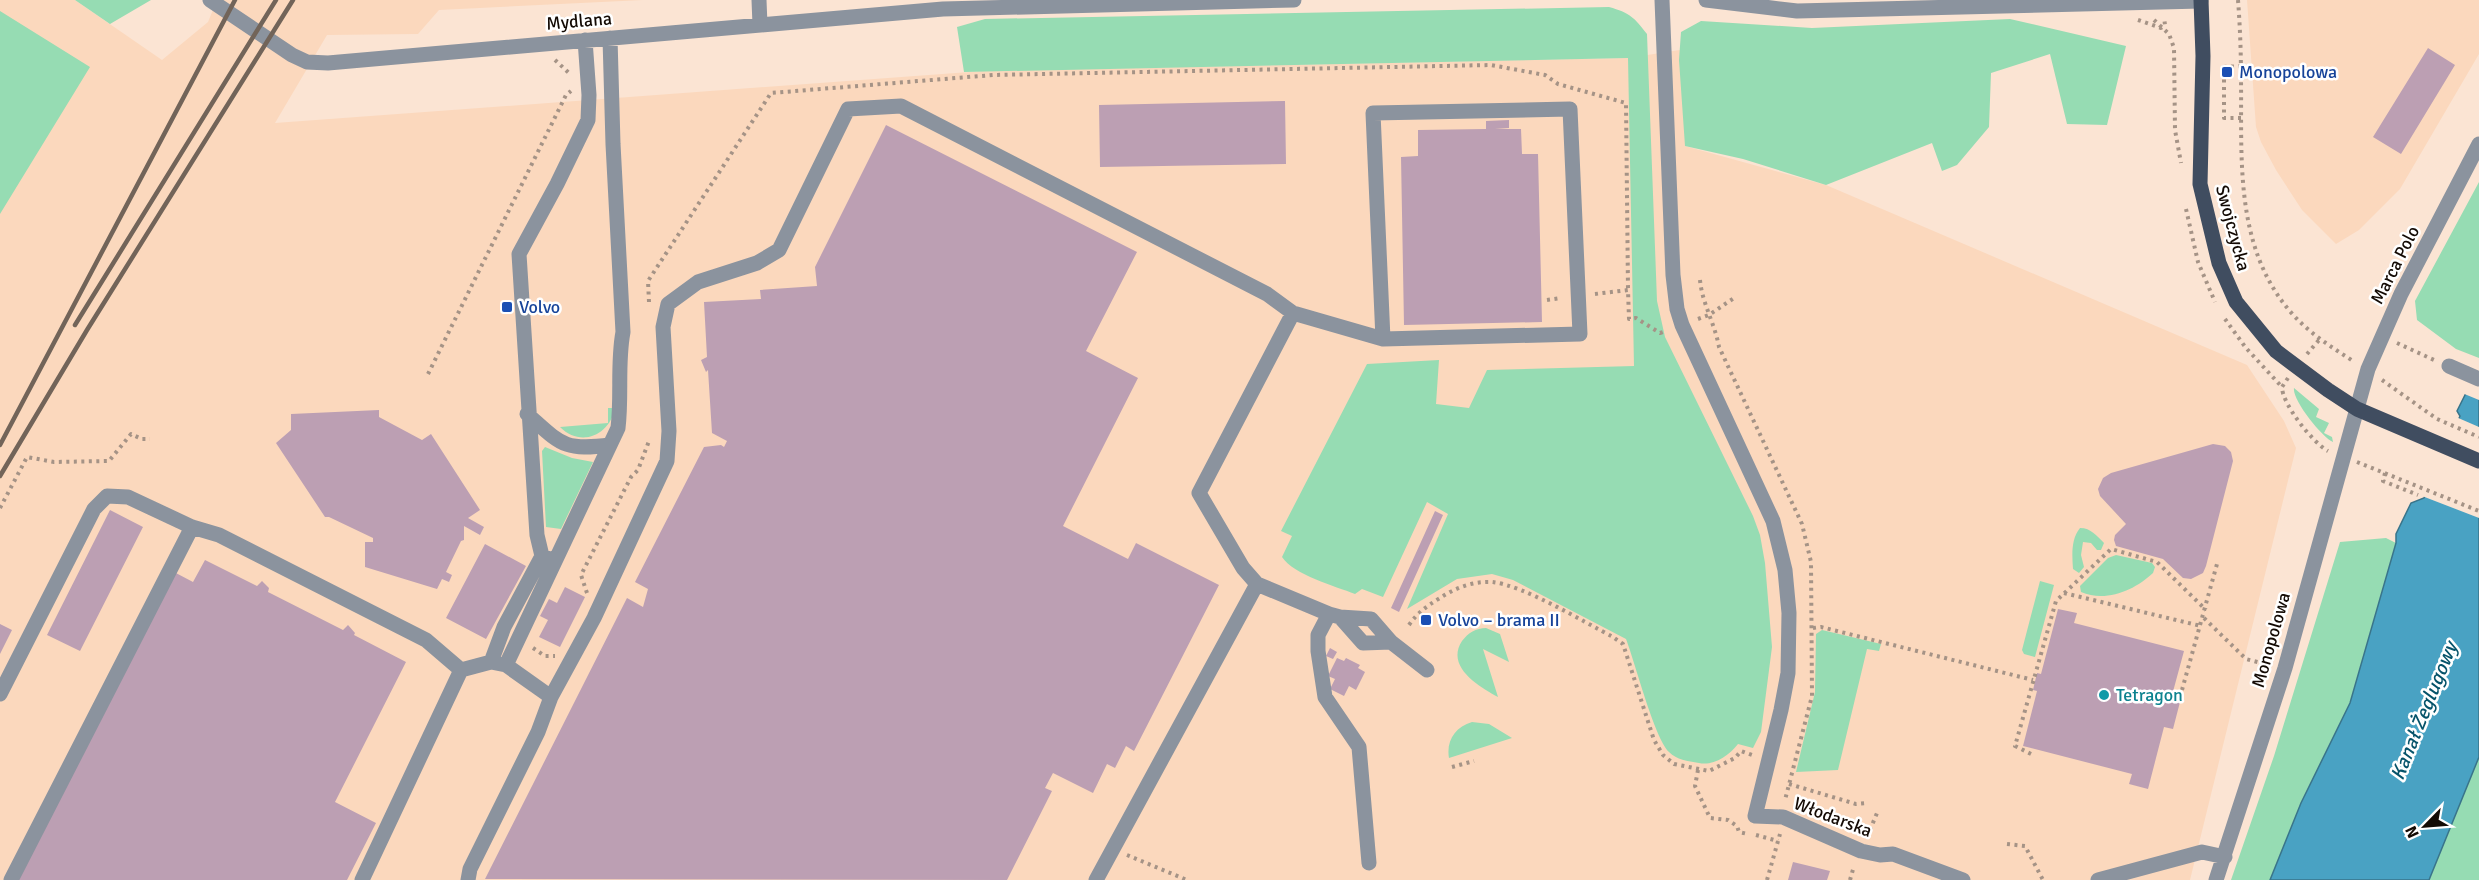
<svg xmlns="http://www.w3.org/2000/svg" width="2479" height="880" viewBox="0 0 2479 880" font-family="Signika,sans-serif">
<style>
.built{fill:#fbd8bd}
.green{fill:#96dcb3}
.water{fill:#49a2c3;stroke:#39748a;stroke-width:1.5}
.pier{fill:#fbe4d3}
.building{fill:#bc9fb3}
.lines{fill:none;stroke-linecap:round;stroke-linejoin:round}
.path{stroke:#a59386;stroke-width:4;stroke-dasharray:3 4.5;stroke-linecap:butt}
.minor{stroke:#8b939e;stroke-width:15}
.major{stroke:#404d60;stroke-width:15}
.rail{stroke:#726459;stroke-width:4.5}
.transit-dot{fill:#1a4fb4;stroke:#fff;stroke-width:2}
.culture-dot{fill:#0f9aa8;stroke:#fff;stroke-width:2}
.labels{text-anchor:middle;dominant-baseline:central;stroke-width:5;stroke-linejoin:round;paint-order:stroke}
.street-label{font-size:18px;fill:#130a04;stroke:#fff}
.transit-label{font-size:18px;fill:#164399;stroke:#fff;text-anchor:start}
.culture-label{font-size:18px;fill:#0d838f;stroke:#fff;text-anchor:start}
.water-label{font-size:20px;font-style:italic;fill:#06536a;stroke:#fff}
</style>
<rect width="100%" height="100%" fill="#fbe4d3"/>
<path class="built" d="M0,0H75L162,60L208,22L217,0H643L439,10L418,34L327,35L275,123L983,71L1628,58L1686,49L1685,146L1826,185L2247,365L2284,421L2296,448L2190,880H0Z
M2247,0H2479V54L2400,189L2359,230L2336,244L2302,210L2276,170L2261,142L2256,127Z"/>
<path class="green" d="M75,0H151L110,24Z
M1609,7C1630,13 1634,17 1647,34L1657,301L1665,337L1753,516L1760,535L1765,563L1772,647L1761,732L1753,748L1738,744C1729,756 1713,766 1699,763C1687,761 1677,760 1669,752C1654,737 1635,662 1626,639L1513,580L1492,574L1457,579L1407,609L1448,514L1427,502L1383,597L1362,589L1355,594C1335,586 1294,575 1282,557L1292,536L1281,531L1367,364L1439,360L1436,404L1469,408L1487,370L1634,366L1628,58L964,72L957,27L985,19Z
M0,11L90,67L0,214Z
M2010,19L2126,46L2107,125L2067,124L2050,54L1991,73L1989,127L1957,165L1942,171L1932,143L1826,185L1743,159L1685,146L1679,60L1681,32L1701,21L1812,28Z
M2479,182V358L2456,349L2417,320L2415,301Z
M2294,388L2319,409L2316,417L2329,423L2324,433L2332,437L2333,442C2322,437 2292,400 2294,388Z
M608,408H615C610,435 581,448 560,427L608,423Z
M545,447L572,458L593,462L561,529L546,527L542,451Z
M2080,528C2091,528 2097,536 2104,543L2101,550H2097L2091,543L2083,542L2081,555L2084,567L2079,573L2073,569C2072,555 2071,539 2080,528Z
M2386,538L2396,543L2350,703L2301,803L2270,880H2231L2274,756L2340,542Z
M2116,555L2152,563L2155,567L2153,573C2135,590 2106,603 2081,592L2080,586L2108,558Z
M2040,581L2054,585L2035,657L2024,654L2022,650Z
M1486,628L1500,634L1509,662L1483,649L1498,697C1480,687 1445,667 1462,641C1468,633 1476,628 1486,628Z
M1822,630L1881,644L1879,651L1867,649L1838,770L1796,772L1815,692L1816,634Z
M1472,722L1489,724L1512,738L1449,758C1446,741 1455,727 1472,722Z
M2479,757V880H2429Z"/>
<path class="water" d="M2479,367V757L2429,880H2270L2301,803L2350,703L2396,543V534L2411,503L2424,498L2460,416L2457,411Z"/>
<path class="pier" d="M2479,364V400L2462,393Z
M2456,417L2479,427V518L2422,496Z"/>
<path class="building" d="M2428,48L2455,65L2401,154L2373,137Z
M1285,101L1286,164L1100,167L1099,105Z
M1509,120V128L1495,129H1521L1522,154H1538L1542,322L1404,325L1401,157L1418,156V130L1486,129V121Z
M886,125L1137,252L1086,351L1138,378L1063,526L1128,559L1136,543L1219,585L1134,751L1126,746L1115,768L1107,764L1093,793L1053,773L1045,788L1052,791L1007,880L485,879L627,598L643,607L648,589L635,582L704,447L721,445L724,447L727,441L712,433L708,370L706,372L701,360L707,357L704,302L761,299L760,290L817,286L815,267Z
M379,410V417L422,440L431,434L480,510L468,518L484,527L480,535L464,526V540L461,541L446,572L452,575L449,582L442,579L437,589L365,567V542H373V538L329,517H325L276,443L291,430V414Z
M2213,444L2225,446L2231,452L2233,461L2206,566L2203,573L2191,579L2183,578L2163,559L2116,546L2114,540L2115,535L2126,524L2100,496L2098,489L2103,478L2111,473Z
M110,510L143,527L80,651L47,635Z
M1435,511L1443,515L1399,612L1391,608Z
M485,544L526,566L486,639L446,618Z
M205,560L257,586L262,581L269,588L268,592L343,630L348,625L355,633L354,635L406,662L335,802L376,823L347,880H17L174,572L193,582Z
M565,587L585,597L560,647L539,637L548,620L540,616L549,599L557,603Z
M2058,609L2077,613L2074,623L2184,651L2171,699L2180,702L2173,729L2164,727L2148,789L2129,784L2132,774L2023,746L2037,691L2033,690L2037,673L2041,674Z
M0,624L12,630L0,654Z
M1330,648L1337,652L1333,659L1326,656Z
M1337,658L1344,661L1346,658L1360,665L1358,668L1365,672L1356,690L1349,686L1344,696L1330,689L1335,679L1328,676Z
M1793,862L1830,871L1827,880H1788Z"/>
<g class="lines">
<path class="path" d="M2238,0C2240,26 2241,52 2241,78C2242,157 2234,245 2289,310C2307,332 2330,346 2353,361
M2138,20L2161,28L2165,25L2164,17
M2154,20L2169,34L2174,48L2175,130L2181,163
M555,60L569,73
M2241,118H2224V67L2241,66
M2186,209L2198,262L2215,302
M1700,280C1702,303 1715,324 1719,347L1802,524L1811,562L1812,696L1785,800
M1595,294L1628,290L1629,319L1636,318L1660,333L1666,331
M1547,300L1561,298
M649,302L648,281L771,93L993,75L1491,65L1545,75L1558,84L1626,103L1628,290
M1698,319L1709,315L1734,298
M2225,319L2246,348L2282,387
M2397,343L2434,360
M2307,354L2319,340
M428,374L566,95L571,91
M2288,378L2282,387C2282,404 2313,443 2328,451
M2382,380L2437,419L2479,437
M2357,462L2479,511
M2385,473L2383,481L2418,495
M0,508L27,457L54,462L109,461L131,434L142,439H150
M587,593L581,575L631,477L638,470L649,441
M2064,593L2201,626
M2204,618L2246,659L2269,665
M1409,625C1418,612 1427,606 1440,598C1455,588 1473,581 1492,582C1523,585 1584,622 1613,637L1623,644L1654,740L1663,755L1674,764L1709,771L1735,758L1741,751L1752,755
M1813,628L1821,627L2033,680
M533,648L545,656H555
M2182,690L2217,564
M2031,754L2015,746L2056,601L2111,549L2157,562L2206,610
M1452,767L1474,761
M1698,770L1695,786L1710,818L1728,820L1737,826L1739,832L1748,834
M1789,784L1856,804L1867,803
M1756,835L1778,841
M1867,837L1877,813
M2007,844L2025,846L2043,880
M1127,855L1187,880
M1767,880L1780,834
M1850,880L1854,866"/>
<path class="minor" d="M210,0L292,55L307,62L328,63L943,9L1294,0
M759,0L760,25
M1662,0L1673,275L1677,309L1682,325L1773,521L1785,570L1789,613L1788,673L1781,710L1755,816L1783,817L1861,851L1880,855L1893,854L1963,880
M1706,0L1797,11L2201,1
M1293,313L1383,339L1580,334L1570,109L1373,113L1383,339
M2449,366L2479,379
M527,414C561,444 563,451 610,445
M555,561L542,556L537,535L519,254L557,184L588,120L589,95L585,40
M1329,614L1318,635V651L1325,697L1359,747L1369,863
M1340,617L1363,643L1391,642
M491,662L504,627L542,556
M506,665L618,428C622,395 617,364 623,332L613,144L610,38
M461,670L491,662L506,665L551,697L594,618L667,461L669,431L663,327L668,304L698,282L757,263L779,250L848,109L901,106L1267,294L1293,313L1199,493L1243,568L1257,584L1329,614L1340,617L1371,619L1391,642L1427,670
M0,694L94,509L107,496L128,497L192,527L219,535L426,640L461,670
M11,880L192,527
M362,880L461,670
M468,880L470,869L538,732L551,697
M1096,880L1257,584
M2098,880L2202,852L2225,857
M2216,880L2285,668L2368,369L2401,294L2479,144"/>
<path class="major" d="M2201,0L2203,56L2200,184L2219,263L2236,302L2276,351L2328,390L2357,409L2479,461"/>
<path class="rail" d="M75,325L276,0
M0,445L235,0
M0,476L87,330L293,0"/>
</g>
<g class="transit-dot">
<rect x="2221" y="66" width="12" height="12" rx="3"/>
<rect x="501" y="301" width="12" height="12" rx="3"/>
<rect x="1420" y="614" width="12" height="12" rx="3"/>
</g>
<circle class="culture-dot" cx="2104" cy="695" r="6"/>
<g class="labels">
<g class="street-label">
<text transform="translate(579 21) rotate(-5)">Mydlana</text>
<text transform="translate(2233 228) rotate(75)">Swojczycka</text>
<text transform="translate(2395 265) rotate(-63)">Marca Polo</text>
<text transform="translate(2271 640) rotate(-74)">Monopolowa</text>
<text transform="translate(1833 817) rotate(21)">Włodarska</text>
</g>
<g class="transit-label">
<text x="2239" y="72">Monopolowa</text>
<text x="519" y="307">Volvo</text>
<text x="1438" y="620">Volvo – brama II</text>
</g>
<g class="culture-label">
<text x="2116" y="695">Tetragon</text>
</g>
<g class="water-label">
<text transform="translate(2424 711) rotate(-68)">Kanał Żeglugowy</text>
</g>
</g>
<g transform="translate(2425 826) rotate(245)" stroke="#ffffff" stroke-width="4.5" paint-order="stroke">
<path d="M0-4.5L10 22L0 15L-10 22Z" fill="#130a04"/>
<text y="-9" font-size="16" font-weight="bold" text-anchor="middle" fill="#130a04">N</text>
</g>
</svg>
